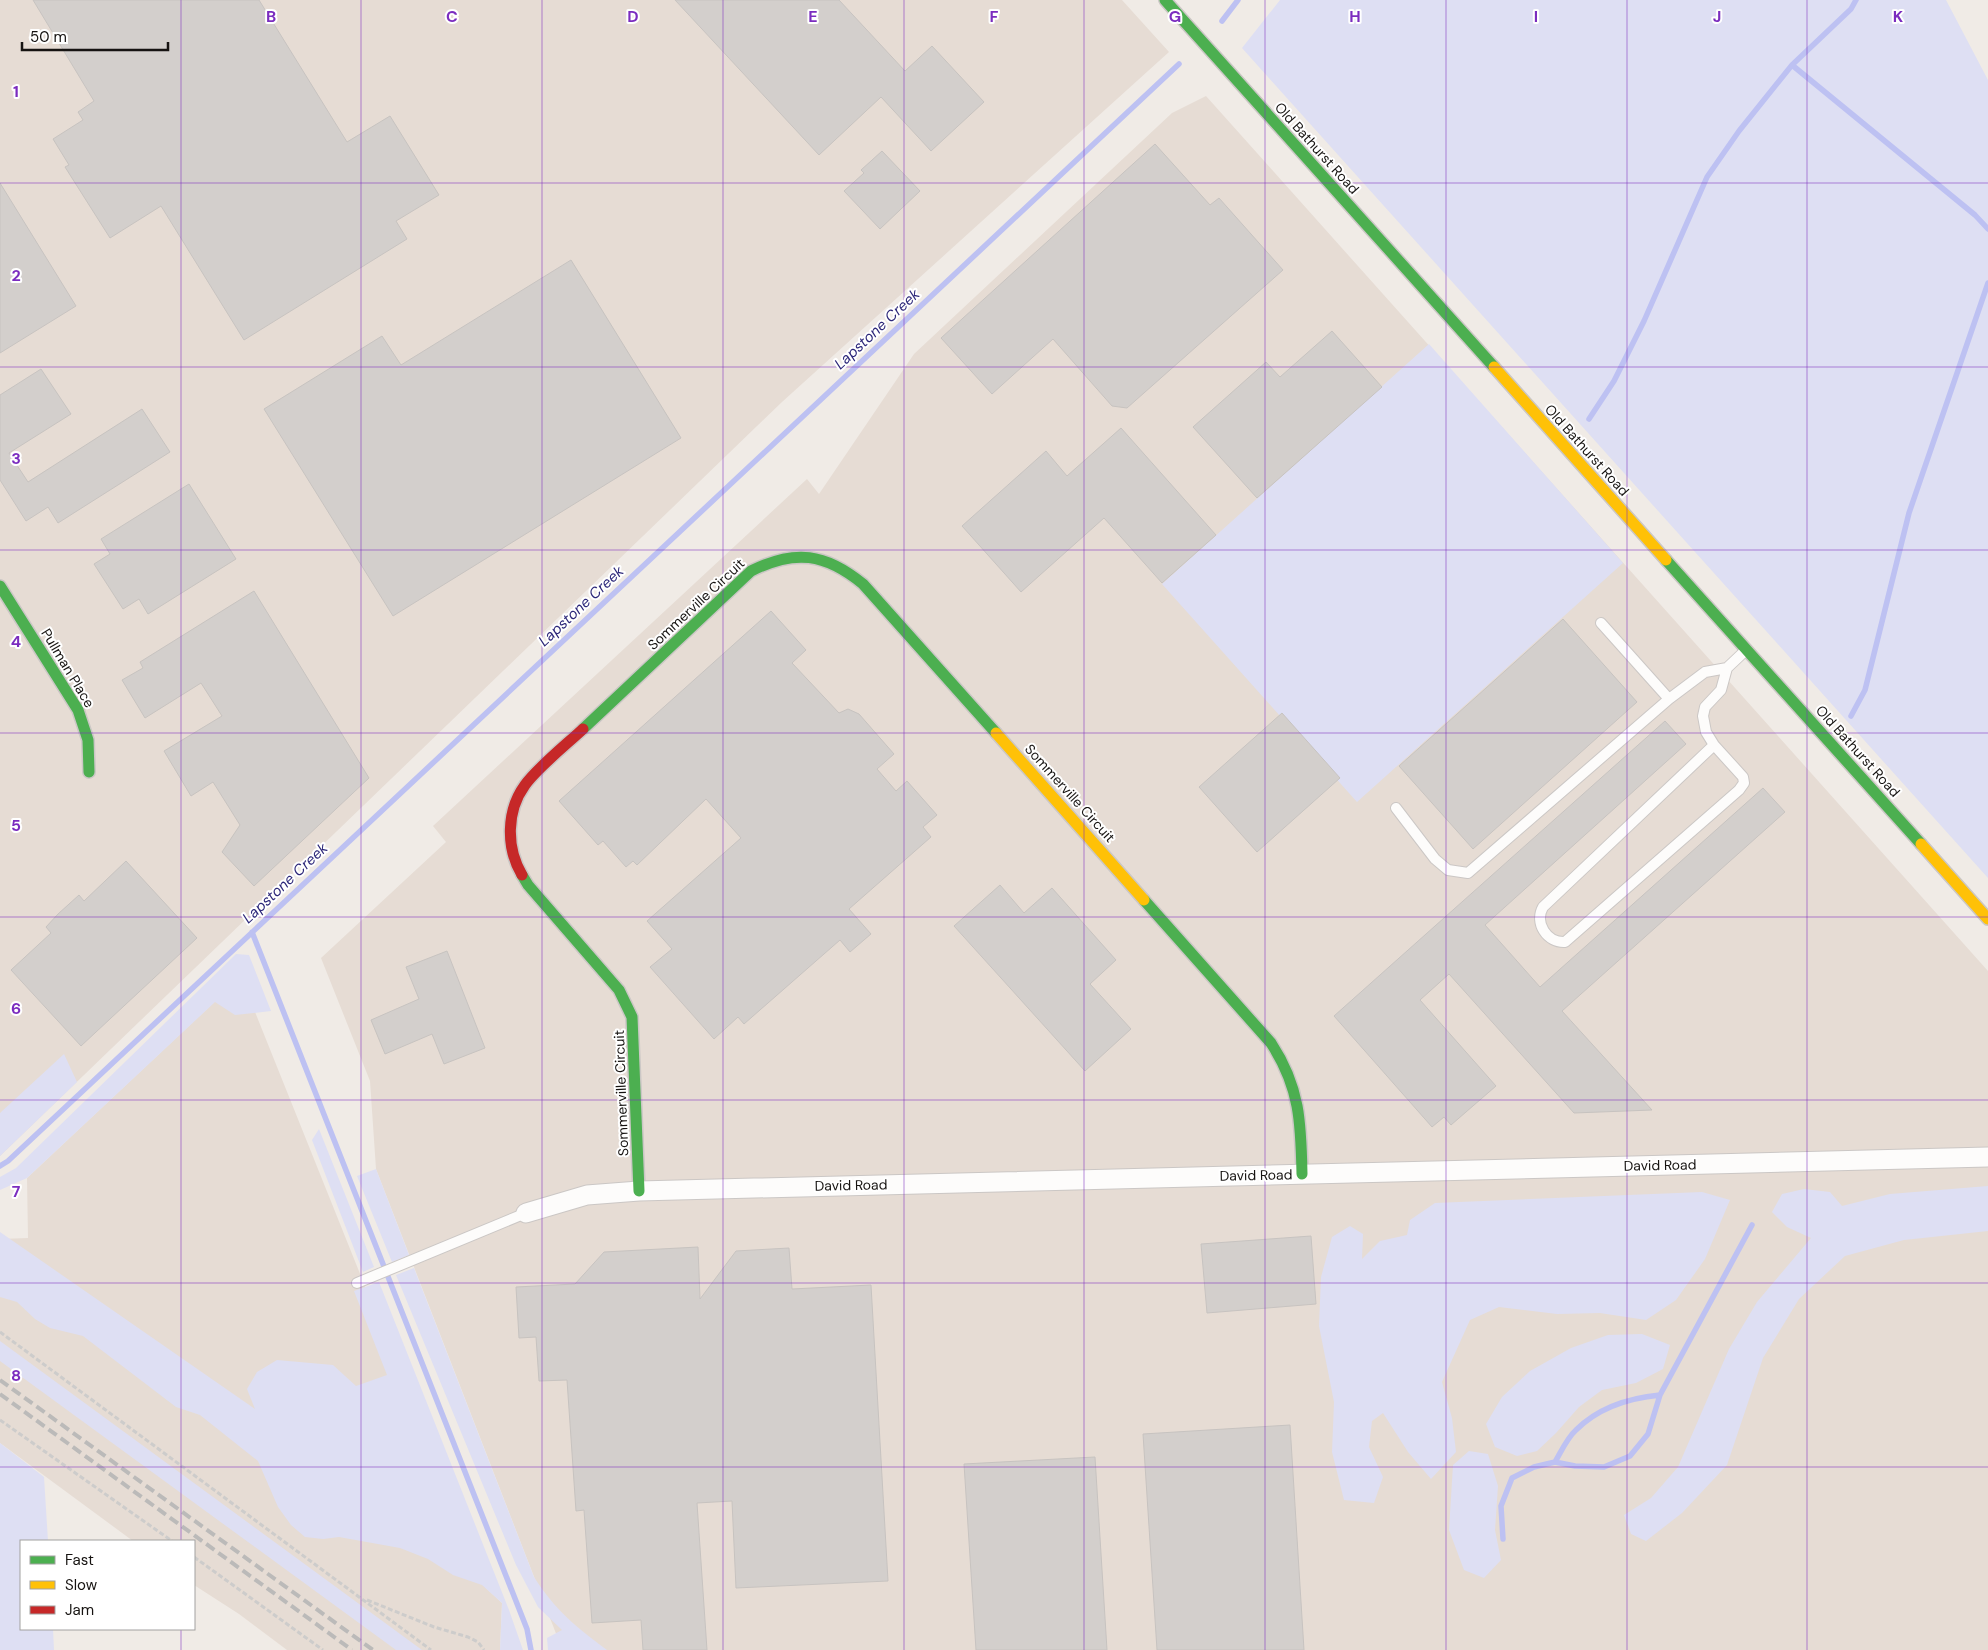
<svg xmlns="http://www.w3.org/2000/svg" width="1988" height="1650" viewBox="0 0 1988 1650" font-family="'DM Sans',sans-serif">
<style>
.built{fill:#e6dcd4}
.green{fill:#dedff3}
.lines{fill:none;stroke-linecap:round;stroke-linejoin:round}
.stream{stroke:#bdc1f2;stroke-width:5.5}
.building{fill:#d3cfcc;stroke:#c7c3c0}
.lane-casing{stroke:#cbc7c5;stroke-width:12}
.street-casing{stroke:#cbc7c5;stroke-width:21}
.fast-casing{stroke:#cbc7c5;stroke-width:14}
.slow-casing{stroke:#cbc7c5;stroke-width:14}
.jam-casing{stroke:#cbc7c5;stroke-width:14}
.path{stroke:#cdcccb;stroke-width:3;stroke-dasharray:5 2.5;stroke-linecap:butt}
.lane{stroke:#fdfcfb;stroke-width:10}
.street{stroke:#fdfcfb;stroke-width:19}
.fast{stroke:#4caf50;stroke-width:11}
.slow{stroke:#ffc107;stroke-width:11}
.jam{stroke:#c62828;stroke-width:11}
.rail{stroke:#bbbab9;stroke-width:4;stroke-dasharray:10 5;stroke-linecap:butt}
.grid{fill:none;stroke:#7b2cbf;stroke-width:1;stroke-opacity:0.55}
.labels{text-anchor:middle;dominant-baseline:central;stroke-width:4;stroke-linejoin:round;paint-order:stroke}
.street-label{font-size:14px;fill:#161311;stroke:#fff}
.water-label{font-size:15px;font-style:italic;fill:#2c2779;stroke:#fff}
.grid-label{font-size:16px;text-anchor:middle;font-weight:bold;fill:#7b2cbf;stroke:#fff;stroke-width:4;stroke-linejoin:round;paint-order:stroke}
</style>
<rect width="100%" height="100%" fill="#f0ebe6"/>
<path class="built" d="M0,0H1122L1169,52L782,402L0,1156Z
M1206,96L1988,971V1650H551L562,1649L376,1169L370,1081L321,958L446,842L433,826L807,479L819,494L914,354L1172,113Z
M241,977L486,1588L502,1603L500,1650H287L239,1614L194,1585V1541H133L0,1443V1239L28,1238L27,1178Z"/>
<path class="green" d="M1280,0H1946L1988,80V878L1242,48Z
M1429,344L1623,563L1357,802L1162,584Z
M236,954L249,955L271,1011L235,1015L215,1002L27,1178L0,1190V1177L16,1168Z
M64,1054L77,1082L0,1156V1113Z
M319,1129L374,1267L363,1272L312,1140Z
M376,1169L409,1255L392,1262L357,1176Z
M1988,1186V1231L1904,1240L1845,1256L1799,1299L1763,1358L1727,1465L1682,1513L1646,1541L1631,1534L1624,1515L1651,1498L1678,1467L1729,1349L1757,1302L1811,1238L1787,1227L1772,1212L1782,1194L1804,1189L1830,1192L1842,1206L1890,1194Z
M1702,1192L1730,1200L1705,1259L1676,1300L1646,1320L1600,1313L1557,1314L1499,1307L1470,1320L1442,1382L1452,1418L1456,1452L1431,1479L1408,1452L1383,1413L1372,1421L1369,1447L1383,1477L1374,1503L1344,1500L1332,1452L1334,1402L1319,1326L1321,1277L1332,1237L1350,1226L1363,1234L1362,1259L1380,1241L1407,1235L1410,1220L1435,1203Z
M0,1232L255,1409L247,1389L257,1372L277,1360L333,1365L356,1386L387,1375L354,1291L379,1282L509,1610L523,1650H500L502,1603L482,1585L453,1575L428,1559L400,1548L339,1537L323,1539L305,1537L291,1525L278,1507L258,1461L200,1415L176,1407L83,1336L50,1328L35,1319L17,1302L0,1297Z
M414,1268L534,1577C555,1610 576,1627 607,1650H548L547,1638L562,1630L538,1607L516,1565L396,1275Z
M1642,1334L1670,1345L1663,1369L1636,1383L1602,1390L1579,1407L1556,1433L1537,1451L1517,1456L1495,1447L1486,1424L1502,1397L1530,1371L1571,1348L1608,1335Z
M0,1341L422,1650H396L0,1361Z
M0,1443L44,1477L48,1541H21V1629H53L54,1650H0Z
M1469,1451L1488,1454L1498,1486L1495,1530L1501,1560L1484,1578L1464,1570L1449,1530L1453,1465Z"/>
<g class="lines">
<path class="stream" d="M1222,21L1238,0
M1792,65L1975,215L1988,229
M1589,419L1614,381L1644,321L1707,177L1739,131L1792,65L1851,9L1856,0
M1851,716L1865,690L1909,513L1988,283
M252,932L527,1629L531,1650
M0,1166L8,1161L1179,64
M1555,1462C1561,1452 1567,1438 1576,1430C1599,1407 1629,1398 1660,1395
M1503,1539L1501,1506L1512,1478L1534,1467L1555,1462L1575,1466L1604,1467L1630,1456L1648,1434L1660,1395L1752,1225"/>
</g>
<path class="building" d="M33,0H259L347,142L390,116L439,195L396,221L407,239L244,340L161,206L110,238L65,167L69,165L53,139L83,120L78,112L94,101Z
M675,0H839L905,71L932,46L984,102L931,151L881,97L819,155Z
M1155,144L1210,205L1219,198L1283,270L1127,408L1112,406L1053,339L992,394L941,338Z
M882,151L920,191L880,229L844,191L864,173L861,170Z
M0,183L76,306L0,353Z
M571,260L681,438L393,616L264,409L382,336L401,365Z
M1332,331L1382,387L1257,498L1193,427L1266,362L1280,377Z
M41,369L71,414L9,453L28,482L142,409L170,452L58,523L48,507L26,521L0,480V395Z
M1121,428L1216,535L1162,583L1104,518L1021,592L962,526L1046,451L1067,476Z
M189,484L236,559L148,614L139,599L123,609L94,564L110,554L101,539Z
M254,591L369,778L254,886L222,852L240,825L213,782L191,796L164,751L222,716L201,683L145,718L122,680L143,668L140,662Z
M771,611L806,650L792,663L839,713L848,709L859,714L894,754L877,769L896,791L907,781L937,815L923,827L931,837L849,909L871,934L850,952L840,940L744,1024L738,1017L714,1039L650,967L672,949L647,921L741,838L706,799L637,865L633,861L626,867L603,841L598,845L559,801Z
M1563,619L1637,702L1473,849L1399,766Z
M1282,713L1340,778L1257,852L1199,787Z
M1665,721L1686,744L1485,925L1540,987L1763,788L1785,812L1562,1011L1652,1110L1574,1113L1449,974L1420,1000L1496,1086L1451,1125L1444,1117L1432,1127L1334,1016Z
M126,861L197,938L81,1046L11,970L51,933L46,927L58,914L79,895L84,901Z
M1000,885L1024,913L1052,888L1116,960L1090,984L1131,1029L1085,1071L954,926Z
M447,951L485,1048L444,1064L432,1034L385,1054L371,1020L419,999L406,967Z
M1311,1236L1316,1304L1207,1313L1201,1244Z
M698,1247L700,1299L736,1251L789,1248L792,1289L871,1285L888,1581L736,1588L732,1501L697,1503L707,1650H643L641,1620L592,1623L584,1510L576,1511L567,1380L539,1381L536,1337L519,1338L516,1287L575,1284L604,1252Z
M1290,1425L1304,1650H1157L1143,1434Z
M1095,1457L1107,1650H976L964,1464Z"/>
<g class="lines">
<defs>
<path id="lane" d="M1601,623L1669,699L1705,672L1727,668
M1714,745L1543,907C1534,923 1547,943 1565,942L1739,790L1744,783L1743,777L1714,745L1706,732L1703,716L1705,707L1721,690L1727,668L1746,650
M1396,808L1435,859L1448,870L1468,873L1669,699
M357,1283L526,1213"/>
<path id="street" d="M526,1213L587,1195L639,1191L1988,1157"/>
<path id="fast" d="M1165,0L1494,367
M1666,560L1921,844
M0,586L78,710L88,740L89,772
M583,729L751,571C795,549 825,553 863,584L996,733
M522,875L528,885L619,990L632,1017L639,1191
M1144,900L1271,1043C1300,1087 1301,1123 1302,1174"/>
<path id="slow" d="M1494,367L1666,560
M996,733L1144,900
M1921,844L1988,919"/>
<path id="jam" d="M522,875C506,848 506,811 525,785C537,768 567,744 583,729"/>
</defs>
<use href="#lane" class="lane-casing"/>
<use href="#street" class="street-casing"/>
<use href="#fast" class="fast-casing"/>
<use href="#slow" class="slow-casing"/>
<use href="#jam" class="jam-casing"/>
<path class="path" d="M0,1332L431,1650
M0,1420L172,1541
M194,1557L323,1650
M367,1600L434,1627L468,1637L478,1642L484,1650"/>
<use href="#lane" class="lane"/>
<use href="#street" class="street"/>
<use href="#fast" class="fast"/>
<use href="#slow" class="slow"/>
<use href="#jam" class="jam"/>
<path class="rail" d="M0,1380L373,1650
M0,1394L352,1650"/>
</g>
<path class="grid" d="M181,0V1541M361,0V1650M542,0V1650M723,0V1650M904,0V1650M1084,0V1650M1265,0V1650M1446,0V1650M1627,0V1650M1807,0V1650M0,183H1988M0,367H1988M0,550H1988M0,733H1988M0,917H1988M0,1100H1988M0,1283H1988M0,1467H1988M181,1629V1650"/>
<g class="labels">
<g class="street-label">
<text transform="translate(1317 148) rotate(48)">Old Bathurst Road</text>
<text transform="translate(1587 450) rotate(48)">Old Bathurst Road</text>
<text transform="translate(696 604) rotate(-43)">Sommerville Circuit</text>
<text transform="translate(68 668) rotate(59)">Pullman Place</text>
<text transform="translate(1858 751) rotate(48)">Old Bathurst Road</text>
<text transform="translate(1070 793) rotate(48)">Sommerville Circuit</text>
<text transform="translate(621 1093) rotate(-92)">Sommerville Circuit</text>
<text transform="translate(1660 1165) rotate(-1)">David Road</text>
<text transform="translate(1256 1175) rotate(-1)">David Road</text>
<text transform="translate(851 1185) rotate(-1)">David Road</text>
</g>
<g class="water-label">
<text transform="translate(877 329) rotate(-43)">Lapstone Creek</text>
<text transform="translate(581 606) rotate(-43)">Lapstone Creek</text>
<text transform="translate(285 883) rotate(-43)">Lapstone Creek</text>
</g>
</g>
<g class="grid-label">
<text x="271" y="22">B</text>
<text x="452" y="22">C</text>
<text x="633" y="22">D</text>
<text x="813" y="22">E</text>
<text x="994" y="22">F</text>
<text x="1175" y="22">G</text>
<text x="1355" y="22">H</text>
<text x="1536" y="22">I</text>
<text x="1717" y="22">J</text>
<text x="1898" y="22">K</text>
<text x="16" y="97">1</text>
<text x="16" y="281">2</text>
<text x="16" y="464">3</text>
<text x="16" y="647">4</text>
<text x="16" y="831">5</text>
<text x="16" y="1014">6</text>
<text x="16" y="1197">7</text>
<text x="16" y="1381">8</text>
</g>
<rect x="20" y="1540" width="175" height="90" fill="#ffffff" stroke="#a2a1a0"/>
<rect x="30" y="1556" width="25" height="8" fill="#4caf50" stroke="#a2a1a0"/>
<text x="65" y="1565" font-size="15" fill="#161311">Fast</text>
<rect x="30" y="1581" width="25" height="8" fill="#ffc107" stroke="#a2a1a0"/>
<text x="65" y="1590" font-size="15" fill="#161311">Slow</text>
<rect x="30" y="1606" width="25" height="8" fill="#c62828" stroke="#a2a1a0"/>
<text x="65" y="1615" font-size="15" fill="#161311">Jam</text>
<path d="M22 42v8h146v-8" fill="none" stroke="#161311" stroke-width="2.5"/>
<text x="30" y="42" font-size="15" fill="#161311" stroke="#ffffff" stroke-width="4" paint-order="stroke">50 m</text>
</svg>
